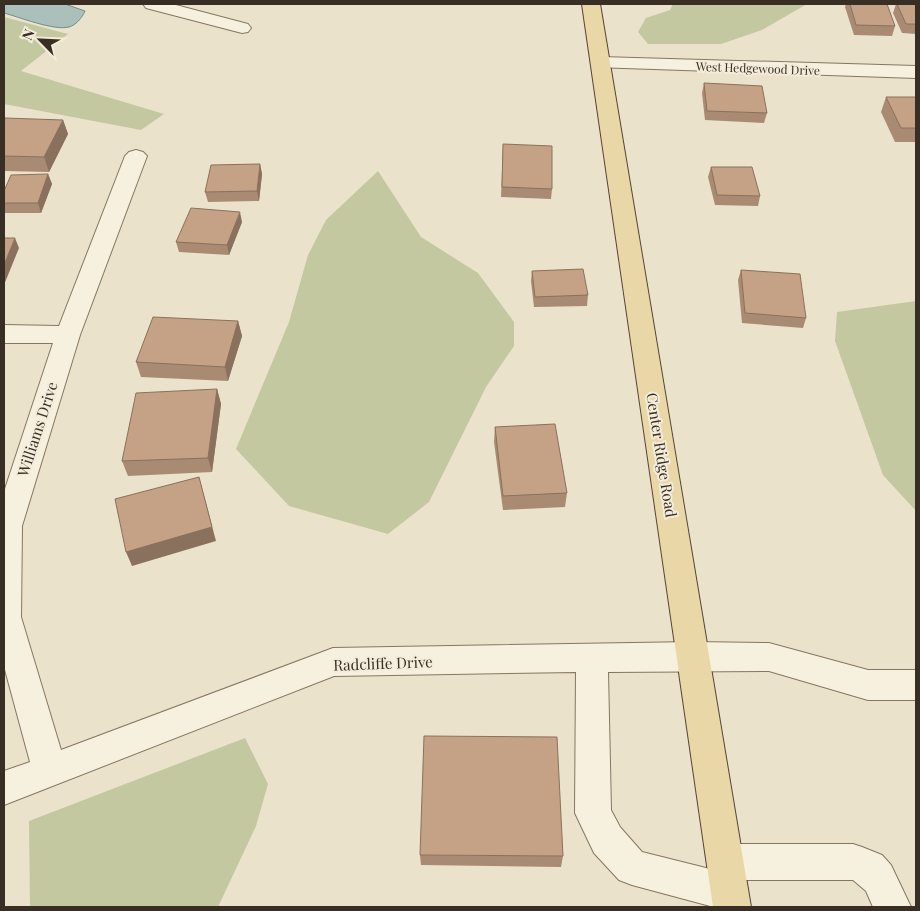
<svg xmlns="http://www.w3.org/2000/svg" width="920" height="911" viewBox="0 0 920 911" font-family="'Playfair Display',serif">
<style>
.green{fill:#c3c8a0}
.water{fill:#abc0ba;stroke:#728e88}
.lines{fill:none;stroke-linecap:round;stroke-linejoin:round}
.minor-casing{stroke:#867661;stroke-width:2}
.major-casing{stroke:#554434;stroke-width:2}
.minor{fill:#f6f0de;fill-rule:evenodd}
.major{fill:#e9d7a8;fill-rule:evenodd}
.wall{fill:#a98a72}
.shaded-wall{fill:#8a715d}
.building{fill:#c5a185;stroke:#8a715d}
.labels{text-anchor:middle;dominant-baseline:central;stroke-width:4;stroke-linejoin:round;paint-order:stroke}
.far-street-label{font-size:12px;fill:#392e23;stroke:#f3ecda}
.street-label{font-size:15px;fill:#392e23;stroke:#f3ecda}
</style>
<rect width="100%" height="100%" fill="#ebe2cb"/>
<path class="green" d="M673,4H807L762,30L721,44H648L638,32L646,18L670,10Z
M4,17L68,34L21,71L164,114L141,130L4,104Z
M378,171L421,237L478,273L514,322V346L486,387L429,502L388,534L289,506L236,449L289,322L308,255L326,220Z
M916,301V511L883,475L835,341L837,312Z
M245,738L268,784L256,826L218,907H30L29,821Z"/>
<path class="water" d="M4,4H65L85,11C82,18 76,25 69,27C54,31 19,17 4,13Z"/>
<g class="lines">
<defs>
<path id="minor" d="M143,4H172L248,24L251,28L248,32L242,33L146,8Z
M601,57L916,66V78L594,67L591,63L594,59Z
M136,150L143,152L147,156L80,335L22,526L21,617L61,750L333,648L694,642L769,643L868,670H916V700H868L769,671L608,672L611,810L620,827L642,852L710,869L707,862L712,849L725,844H853L862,847L882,855L891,865L911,907H873L866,891L853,880H743L748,893L743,906L714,907L632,885L619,880L594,853L575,813L576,672L334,676L4,805V771L30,762L4,666V492L53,343H4V325L59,326L125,156L129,152Z"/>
<path id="major" d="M582,4H600L751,907H713Z"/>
</defs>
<use href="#minor" class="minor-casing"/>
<use href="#major" class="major-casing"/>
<use href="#minor" class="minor"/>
<use href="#major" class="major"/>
</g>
<path class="wall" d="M846,4H887L895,26L892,36L854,35L845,7Z
M896,4H916V34L902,33L893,13Z
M704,83L767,113L764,123L705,120L702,93Z
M886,97H916V142H895L881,112Z
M63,120L68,134L49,172L4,171V121Z
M503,144L552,189L551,199L501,197Z
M260,164L262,174L259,201L208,202L205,192Z
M711,167L760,196L758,206L715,205L708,177Z
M48,174L52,184L41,213H4V191Z
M242,222L229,255L179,252L176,242Z
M741,270L806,318L803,328L742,323L738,280Z
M532,271L588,295L587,306L534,307L531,281Z
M238,321L242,336L228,381L141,377L136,362Z
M217,389L221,404L212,472L128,476L122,461Z
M495,427L567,493L565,507L503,510L494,442Z
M420,855L563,856L561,867L421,865Z"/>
<path class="shaded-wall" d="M63,120L68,134L49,172L44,157Z
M260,164L262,174L259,201L257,191Z
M48,174L52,184L41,213L38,203Z
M240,212L242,222L229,255L227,245Z
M15,238L19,248L4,285V265Z
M238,321L242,336L228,381L225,367Z
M217,389L221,404L212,472L208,458Z
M199,477L216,541L132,566L126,552Z"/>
<path class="building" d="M850,4H887L895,26L856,25Z
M897,4H916V24H906Z
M704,83L762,86L767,113L707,111Z
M886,97H916V128H901Z
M5,118L63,120L44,157L4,156V121Z
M503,144L552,146V189L502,187Z
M260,164L257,191L205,192L211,165Z
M711,167H752L760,196L717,195Z
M48,174L38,203H4V191L11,175Z
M191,208L240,212L227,245L176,242Z
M4,238H15L4,265Z
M583,269L588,295L535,297L532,271Z
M741,270L800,274L806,318L745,313Z
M153,317L238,321L225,367L136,362Z
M217,389L208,458L122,461L136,393Z
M555,424L567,493L503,496L495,427Z
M199,477L212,527L126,552L115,499Z
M424,736L557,737L563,856L420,855Z"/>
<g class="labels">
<g class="far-street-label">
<text transform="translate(758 68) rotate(2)">West Hedgewood Drive</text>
</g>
<g class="street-label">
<text transform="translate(37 429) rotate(-72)">Williams Drive</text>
<text transform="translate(662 455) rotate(81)">Center Ridge Road</text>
<text transform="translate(383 663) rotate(-2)">Radcliffe Drive</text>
</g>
</g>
<rect width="920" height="911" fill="none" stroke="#392e23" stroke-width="10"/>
<g transform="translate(40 40) rotate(294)" stroke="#f3ecda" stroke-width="4" paint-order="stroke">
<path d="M0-4L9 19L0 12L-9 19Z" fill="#392e23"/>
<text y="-8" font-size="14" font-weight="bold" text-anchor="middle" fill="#392e23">N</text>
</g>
</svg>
